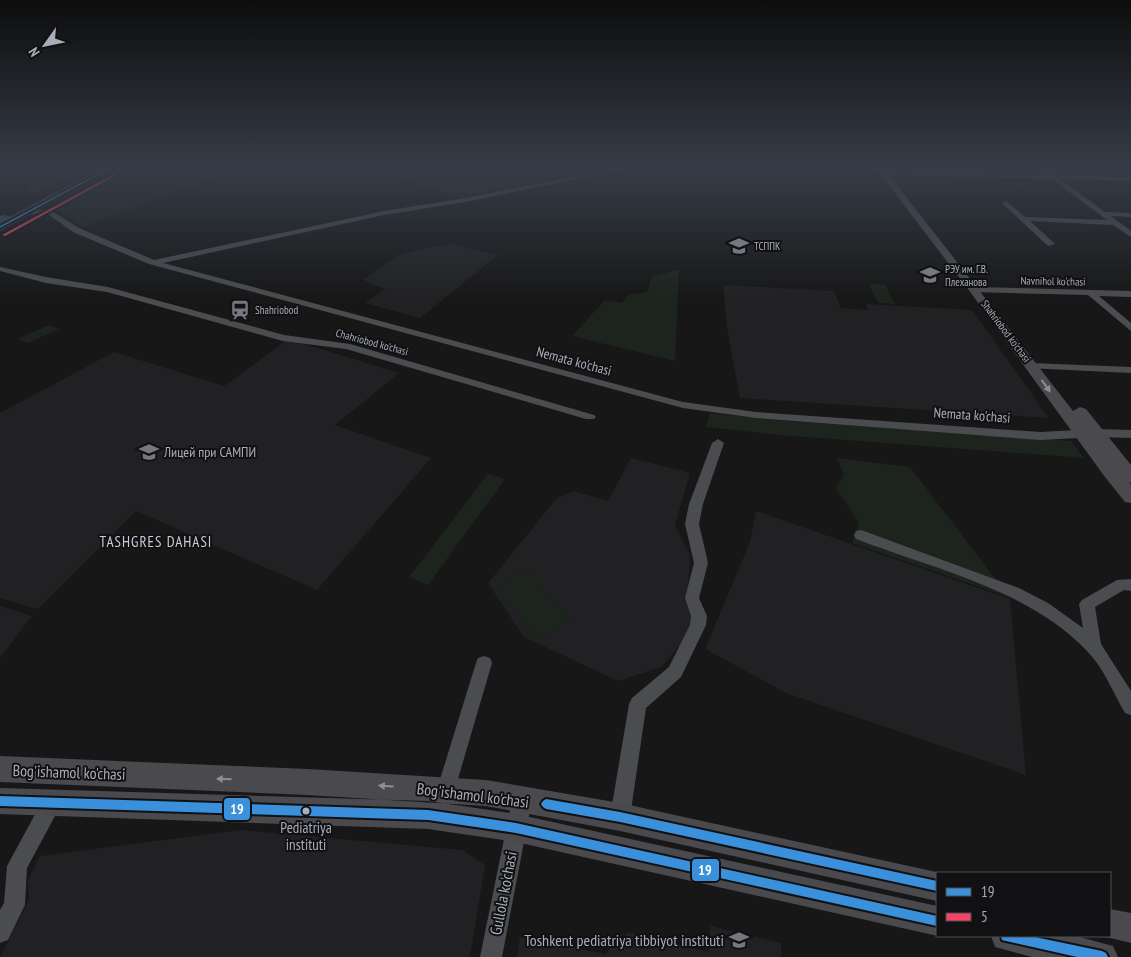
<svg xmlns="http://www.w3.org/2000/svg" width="1131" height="957" viewBox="0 0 1131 957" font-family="'PT Sans Narrow',sans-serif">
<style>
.built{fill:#212123}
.green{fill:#1d241e}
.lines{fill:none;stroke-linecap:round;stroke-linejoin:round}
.minor{fill:#4b4c50;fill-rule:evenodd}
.secondary{fill:#4a4a4e;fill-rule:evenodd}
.trunk{fill:#4e4e52;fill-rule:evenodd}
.bus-1-casing{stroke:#111113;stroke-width:4}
.bus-2-casing{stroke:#111113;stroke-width:4}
.bus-1{fill:#3a90db;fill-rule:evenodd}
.bus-2{fill:#f34667;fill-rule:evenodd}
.oneway{fill:#8c8f98}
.bus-dot{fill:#a8adb8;stroke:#111113;stroke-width:2}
.labels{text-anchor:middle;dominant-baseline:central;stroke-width:4;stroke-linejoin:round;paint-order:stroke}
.far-poi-label{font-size:11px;fill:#a8adb8;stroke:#111113;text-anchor:start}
.far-street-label{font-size:11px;fill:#a8adb8;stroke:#111113}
.street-label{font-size:14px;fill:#a8adb8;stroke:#111113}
.poi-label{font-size:14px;fill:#a8adb8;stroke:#111113;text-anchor:start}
.neighbourhood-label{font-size:15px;letter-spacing:1px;fill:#c9ccd4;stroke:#111113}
.near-bus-label{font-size:15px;fill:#a8adb8;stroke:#111113}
.near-street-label{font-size:16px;fill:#a8adb8;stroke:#111113}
.near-poi-label{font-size:16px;fill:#a8adb8;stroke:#111113;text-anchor:end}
.line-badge{stroke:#111113;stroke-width:2}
.badge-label{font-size:14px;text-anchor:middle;font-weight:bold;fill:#fff}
</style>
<rect width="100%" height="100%" fill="#171717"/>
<path class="built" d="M34,167H88L40,192L27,191Z
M375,167H596L601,169L459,198Z
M1047,167H1131V176L1057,174Z
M452,244L498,255L420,318L365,303L385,289L363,280L397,256L421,249Z
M723,285L834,291L841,308L868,310L866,304L972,310L1049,418L740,398L727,328Z
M288,339L399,373L335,425L431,458L317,590L136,511L38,609L0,598V413L114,352L224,386Z
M631,458L690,473L675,525L690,555L688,588L694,629L661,667L618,681L524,637L488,583L557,498L573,491L608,501Z
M756,511L1010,599L1026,775L786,693L705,649L750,542Z
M0,606L32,616L0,658Z
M241,830L462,850L485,865L470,957H0L29,900L28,880L40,856Z
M710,926L781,943V957H517L520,937L605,954L628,932L709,952Z"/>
<path class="green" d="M122,167H255L221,175L84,227L56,209L59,201Z
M679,270L675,361L572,336L605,300L622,303L628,295L647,292L652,276Z
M869,284L885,285L895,304L878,303Z
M49,325L59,329L28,343L18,339Z
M710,413L775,420L1071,441L1084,458L779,435L706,427Z
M837,458L910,467L1009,597L852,543L859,523L836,488L844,475Z
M488,474L505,479L428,585L409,577Z
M527,569L570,619L538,639L496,586Z"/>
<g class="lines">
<path class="minor" d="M624,167H634L465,202L384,215L163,263L683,402L756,412L1040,432L1097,429L1131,430V438L1097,437L1040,440L756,418L683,408L149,264L73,232L45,212L22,216L18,214L48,209L79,228L154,260L384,211L465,198Z
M1037,167H1043L1055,175L1131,177V181L1060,179L1105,212L1131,213V217L1111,216L1131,231V237L1113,225L1030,221L1055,244L1048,246L1003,204V202H1007L1025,217L1107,220L1052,179L883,174L880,172L883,170L1046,175Z
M0,267L46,277L108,287L284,335L350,344L594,415L596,417L594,419H586L346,349L283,341L107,292L46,283L0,271Z
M975,287L1131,291V297L1099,296L1131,323V331L1088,295L972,292V288Z
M1031,363L1131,367V373L1027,368L1026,366Z
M718,439L724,443L703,504L699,524L708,563L699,598L707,616L706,625L681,677L646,708L630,817L627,824L620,827L613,824L610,817L629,704L632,698L669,667L690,625L691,616L685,598L694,563L685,524L689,504L712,443Z
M861,530L1019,588L1048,603L1083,628L1079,604L1082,600L1117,580L1131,579V591L1124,590L1095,607L1101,644L1131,691V715L1125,713C1113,693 1104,668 1087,651C1028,589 934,569 856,539L854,535L856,531Z
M484,656L490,658L492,663L455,789L453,796L446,798L439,796L437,789L476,663L478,658Z
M522,790L529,793L532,800L502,957H480L512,800L515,793Z
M52,793L59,796L62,803L27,868L25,905L8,940L0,943V910L4,903L7,866L45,796Z"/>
<path class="secondary" d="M875,167H883L1073,411L1080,407L1086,409L1131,465V483L1129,482L1131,485V503L1125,502L1105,477L971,293Z
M5,215L9,216V220L0,222V216Z
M0,756L307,769L486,780L620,803L941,873H937V901L620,831L486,806L307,795L0,782Z
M0,788L428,801L516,814L937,906L938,936L516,842L428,829L0,814Z
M1110,909L1131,913V943L1102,936H1110Z
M991,936H1076L1113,946L1118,957H1032L995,947Z"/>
<path class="trunk" d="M104,167H116L0,231V222Z"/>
<defs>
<path id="bus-1" d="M110,167H113L0,228V226Z
M0,796L428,810L516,823L937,916V926L516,833L428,820L0,806Z
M546,799L620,812L937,881V891L620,822L546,809L543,807L541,804L543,801Z
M1001,936H1030L1102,951L1106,953L1108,957H1077L1006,941L1002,940Z"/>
<path id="bus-2" d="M114,174L117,175L5,236L2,235Z"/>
</defs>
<use href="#bus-1" class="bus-1-casing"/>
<use href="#bus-2" class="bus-2-casing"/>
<use href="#bus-1" class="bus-1"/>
<use href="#bus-2" class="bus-2"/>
</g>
<defs><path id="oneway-solid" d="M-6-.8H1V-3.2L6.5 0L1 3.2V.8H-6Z" transform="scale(1.25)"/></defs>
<g class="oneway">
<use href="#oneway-solid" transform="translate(1046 386) rotate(54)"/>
<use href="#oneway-solid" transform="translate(224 779) rotate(-178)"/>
<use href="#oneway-solid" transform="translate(386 786) rotate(-177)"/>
</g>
<linearGradient id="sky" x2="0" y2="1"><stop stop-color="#0d0d0d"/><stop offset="0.56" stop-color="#363c47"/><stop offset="1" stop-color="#363c47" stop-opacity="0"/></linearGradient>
<rect width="1131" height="300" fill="url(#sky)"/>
<defs>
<symbol id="university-bare" viewBox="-9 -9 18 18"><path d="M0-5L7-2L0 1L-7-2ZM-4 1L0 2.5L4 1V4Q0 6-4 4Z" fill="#757880" stroke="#111113" stroke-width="2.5" paint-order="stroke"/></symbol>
<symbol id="station-bare" viewBox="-9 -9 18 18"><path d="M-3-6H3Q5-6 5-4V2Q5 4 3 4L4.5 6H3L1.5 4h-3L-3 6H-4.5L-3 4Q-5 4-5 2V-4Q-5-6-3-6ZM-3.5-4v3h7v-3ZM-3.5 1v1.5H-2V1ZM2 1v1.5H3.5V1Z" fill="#757880" stroke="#111113" stroke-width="2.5" paint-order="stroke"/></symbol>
</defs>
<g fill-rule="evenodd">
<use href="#university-bare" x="725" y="232" width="28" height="28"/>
<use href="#university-bare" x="916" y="261" width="28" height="28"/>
<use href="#station-bare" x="226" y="296" width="28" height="28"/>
<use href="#university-bare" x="135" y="438" width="28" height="28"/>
<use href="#university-bare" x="725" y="926" width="28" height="28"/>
</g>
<circle class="bus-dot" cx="306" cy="811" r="4.5"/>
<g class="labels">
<g class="far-poi-label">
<text x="754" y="246">ТСППК</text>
<text x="945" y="269">РЭУ им. Г.В.<tspan x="945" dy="13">Плеханова</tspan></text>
<text x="255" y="310">Shahriobod</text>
</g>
<g class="far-street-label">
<text transform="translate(1053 281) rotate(1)">Navnihol ko'chasi</text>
<text transform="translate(1006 331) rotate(53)">Shahriobod ko'chasi</text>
<text transform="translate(372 342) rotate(15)">Chahriobod ko'chasi</text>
</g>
<g class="street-label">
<text transform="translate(574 361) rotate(15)">Nemata ko'chasi</text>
<text transform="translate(972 415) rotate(4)">Nemata ko'chasi</text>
</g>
<g class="poi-label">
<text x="164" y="452">Лицей при САМПИ</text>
</g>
<g class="neighbourhood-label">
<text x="156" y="541">TASHGRES DAHASI</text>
</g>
<g class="near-bus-label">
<text x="306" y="827">Pediatriya<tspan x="306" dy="17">instituti</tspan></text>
</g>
<g class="near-street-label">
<text transform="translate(69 772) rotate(2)">Bog'ishamol ko'chasi</text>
<text transform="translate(473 795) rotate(7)">Bog'ishamol ko'chasi</text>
<text transform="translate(503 893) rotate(-79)">Gullola ko'chasi</text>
</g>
<g class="near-poi-label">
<text x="724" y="940">Toshkent pediatriya tibbiyot instituti</text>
</g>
</g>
<g class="line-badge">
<rect x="223" y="797" width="28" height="24" rx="5" fill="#3a90db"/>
<rect x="691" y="858" width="29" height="24" rx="5" fill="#3a90db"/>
</g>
<g class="badge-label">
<text x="237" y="814">19</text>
<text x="705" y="875">19</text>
</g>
<rect x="936" y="872" width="175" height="65" fill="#111113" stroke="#4d4f55"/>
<rect x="946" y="888" width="25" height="8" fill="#3a90db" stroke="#4d4f55"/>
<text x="981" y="897" font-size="15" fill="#a8adb8">19</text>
<rect x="946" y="913" width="25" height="8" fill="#f34667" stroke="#4d4f55"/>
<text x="981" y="922" font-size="15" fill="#a8adb8">5</text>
<g transform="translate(45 45) rotate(237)" stroke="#111113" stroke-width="4" paint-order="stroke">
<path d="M0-4L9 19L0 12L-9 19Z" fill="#a8adb8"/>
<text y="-8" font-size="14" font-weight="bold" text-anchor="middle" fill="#a8adb8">N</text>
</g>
</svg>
